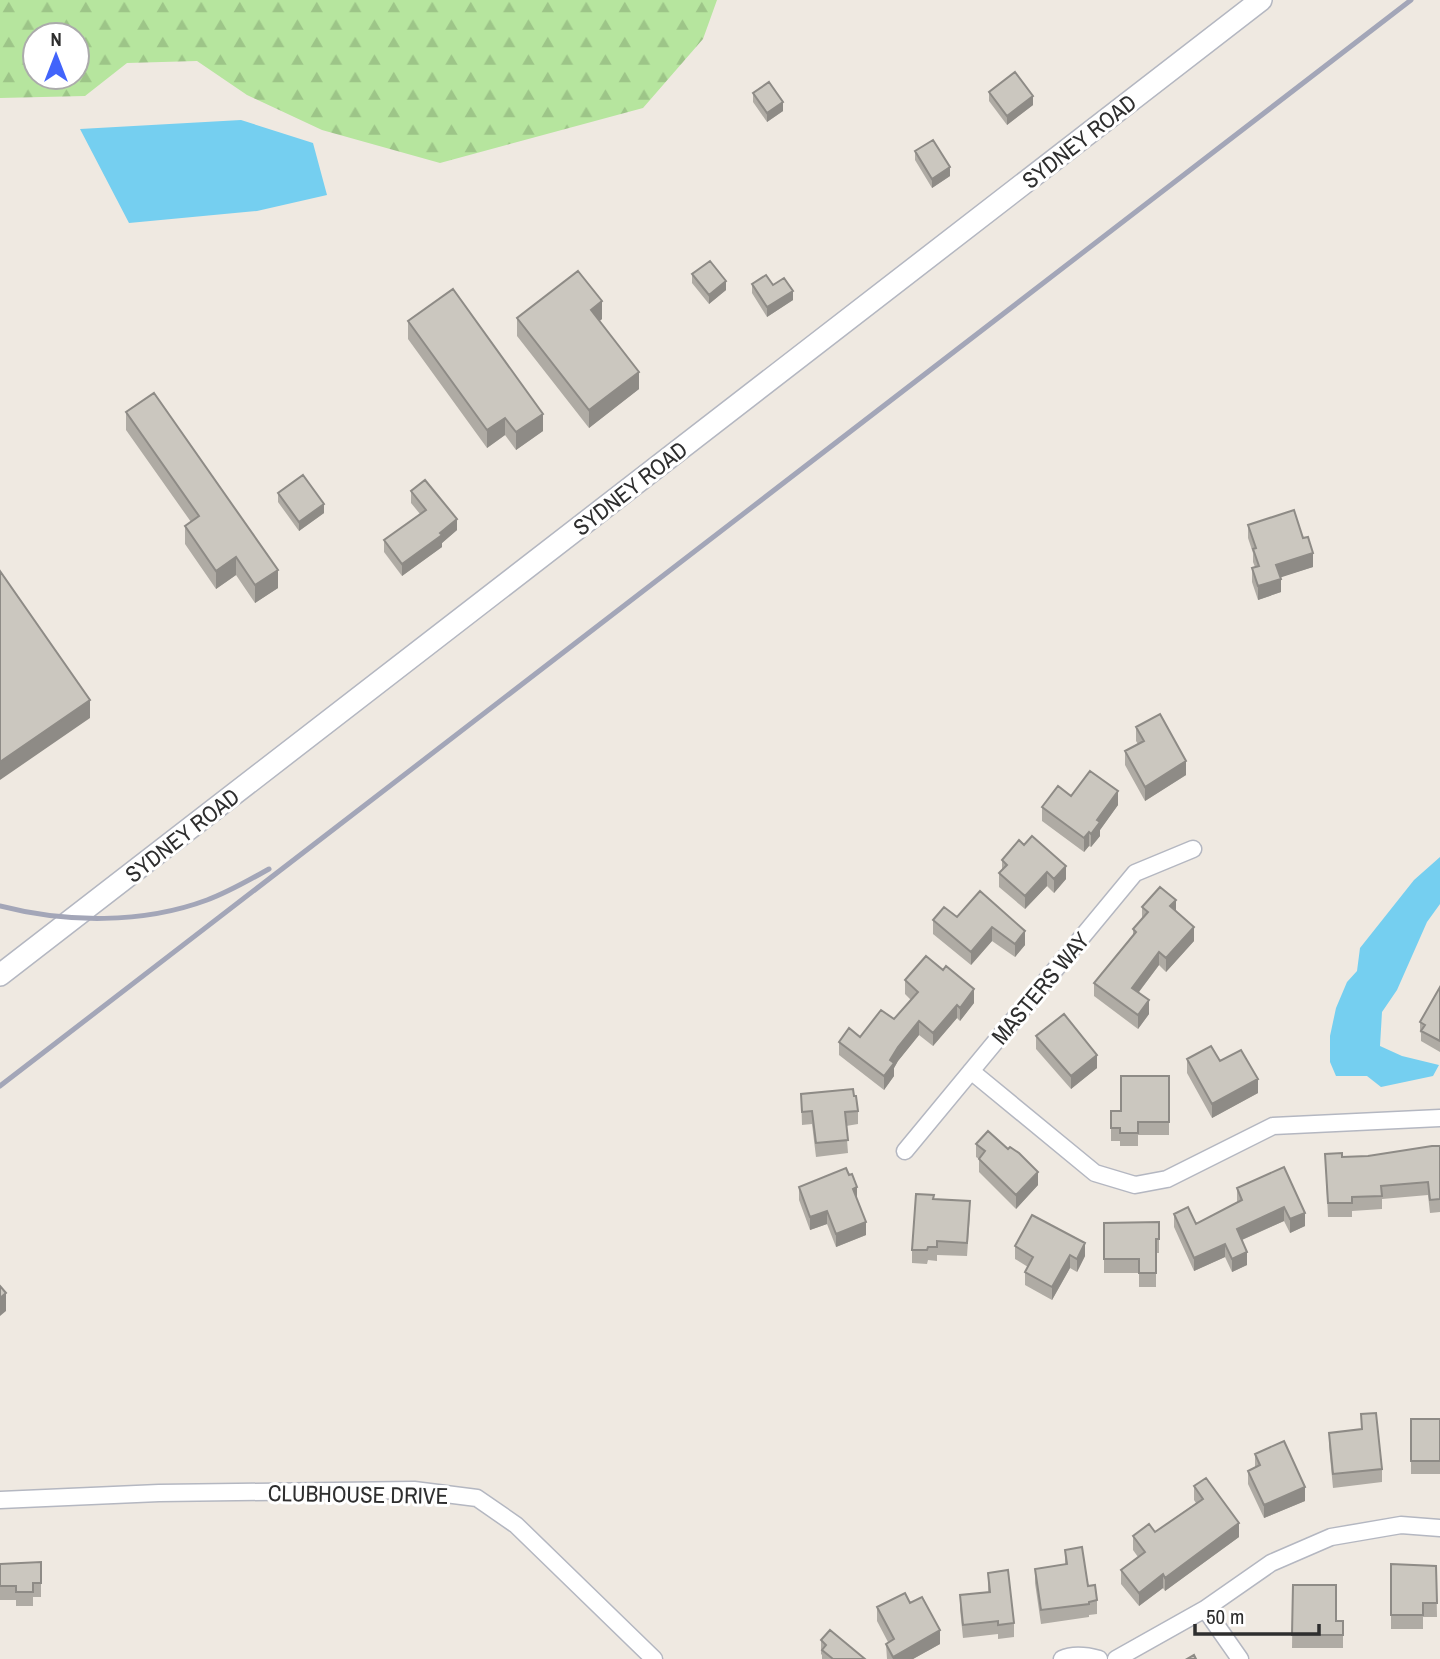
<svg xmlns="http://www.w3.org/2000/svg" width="1440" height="1659" viewBox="0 0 1440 1659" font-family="'Archivo Narrow',sans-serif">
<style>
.forest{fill:url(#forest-firs);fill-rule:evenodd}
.water{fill:#75cff0}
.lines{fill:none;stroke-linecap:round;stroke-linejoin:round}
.street-casing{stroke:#b4b7c1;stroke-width:19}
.secondary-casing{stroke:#b4b7c1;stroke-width:24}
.street{stroke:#fff;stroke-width:16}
.secondary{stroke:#fff;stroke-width:21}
.rail{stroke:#a3a6b8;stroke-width:5}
.wall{fill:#afaba4}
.shaded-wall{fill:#8e8b86}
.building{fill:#cbc7bf;stroke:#8e8b86;stroke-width:2}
.labels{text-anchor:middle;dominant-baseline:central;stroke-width:6;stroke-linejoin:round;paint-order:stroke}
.street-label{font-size:23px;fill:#2e2e2e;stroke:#fff}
</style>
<defs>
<pattern id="forest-firs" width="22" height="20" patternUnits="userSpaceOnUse" patternTransform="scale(1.75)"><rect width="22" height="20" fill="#b6e59e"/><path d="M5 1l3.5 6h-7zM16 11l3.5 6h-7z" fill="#9dc588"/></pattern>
</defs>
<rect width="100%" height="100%" fill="#efe9e1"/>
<path class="forest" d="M0,0H717L703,39L643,108L440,163L322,130L247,95L197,61L127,63L85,96L0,98ZM35,35H77V77H35Z"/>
<path class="water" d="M241,120L313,143L327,195L257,211L129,223L80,129Z
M1440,857V904L1427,922L1397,990L1382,1012L1380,1046L1402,1056L1439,1065L1433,1076L1381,1087L1367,1076H1336L1330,1062V1036L1336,1008L1347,982L1357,971L1360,948L1414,880Z"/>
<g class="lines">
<defs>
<path id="street" d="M971,1071L1095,1173L1135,1185L1167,1179L1273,1126L1440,1118
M905,1151L1135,873L1193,849
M0,1500L159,1493L414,1490L477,1498L516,1525L654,1659
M1205,1609L1240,1659
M1062,1659C1073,1654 1088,1656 1099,1659
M1116,1659L1205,1609L1271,1563L1331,1537L1401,1525L1440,1528"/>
<path id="secondary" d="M0,975L1261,0"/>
</defs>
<use href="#street" class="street-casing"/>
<use href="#secondary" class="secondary-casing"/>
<use href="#street" class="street"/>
<use href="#secondary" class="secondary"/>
<path class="rail" d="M0,906C65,923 143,924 207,900C229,892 249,880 269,869
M0,1086L1411,0"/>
</g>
<path class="wall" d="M989,92L1033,105L1007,125L989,101Z
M753,93L783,111L767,122L753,102Z
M915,151L950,176L932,188L915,160Z
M692,274L726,290L709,304L692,283Z
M752,284L773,285L793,300L767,317L752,293Z
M517,318L602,319L599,321L639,389L589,428L517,336Z
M408,321L543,431L516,450L505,435L487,448L408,339Z
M126,412L278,588L255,603L236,575L216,589L185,544V526L191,522L126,430Z
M411,491L457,530L442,543V547L402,576L384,552V540L420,514L411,503Z
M278,493L324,513L299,531L278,502Z
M1248,525L1313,567L1280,577L1281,592L1258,600L1252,582V568L1255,567L1253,562V553L1248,538Z
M1136,727L1186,775L1145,801L1125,765V751L1138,744L1136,741Z
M1071,796L1118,805L1100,830V836L1091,847L1089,846L1084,852L1042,821V807Z
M1019,840L1066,879L1054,893L1047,886L1025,909L999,887V873L1002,871V860Z
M980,891L1025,945L1015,957L992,941L971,965L933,934V920L957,917Z
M1142,907L1176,911L1194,941L1166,972L1159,965L1139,992L1149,1014L1138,1029L1094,996V983L1133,935V929L1142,919Z
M905,980L974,1003L960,1021L957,1018L933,1046L919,1035L898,1061L894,1068V1076L884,1090L839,1055V1042L860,1037L894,1019L911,1000L905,994Z
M1440,987V1052L1421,1041V1033L1420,1032V1022Z
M1036,1036L1097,1068L1071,1089L1036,1049Z
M1187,1059L1220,1061L1258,1093L1212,1118L1187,1073Z
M1169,1076V1135H1138V1146H1120V1141H1111V1111H1121Z
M801,1094L854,1096L858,1111V1124L846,1126L848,1153L816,1157L812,1124L802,1125Z
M976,1144L1038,1185L1016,1209L979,1172V1159L976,1157Z
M1440,1146V1212L1430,1213L1428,1195L1382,1199V1209L1352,1211V1217H1328L1325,1154L1342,1157L1368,1156Z
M1284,1167L1305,1226L1290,1233L1284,1221L1242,1240L1247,1265L1232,1272L1225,1257L1194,1271L1174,1227V1214L1196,1224L1237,1202V1188Z
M799,1187L857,1199L866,1235L836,1247L827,1224L810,1230L799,1200Z
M934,1199L970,1214L967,1256L937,1255V1261L928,1260L927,1264L912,1263V1250Z
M1159,1222V1253H1156V1287H1139V1273H1104V1223Z
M1015,1246L1085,1256L1077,1272L1070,1268L1052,1300L1025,1285V1272L1028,1267L1015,1259Z
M1361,1414L1382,1469V1482L1333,1488L1329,1446V1433L1361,1429Z
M1411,1419H1440V1474H1411Z
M1255,1454L1305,1501L1264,1518L1248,1484V1471L1255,1467Z
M1194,1486L1239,1537L1165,1591L1163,1588L1139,1606L1121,1584V1570L1138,1557L1133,1550V1536L1155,1532L1196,1503L1194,1500Z
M1065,1550L1097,1600V1614L1089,1615V1617L1041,1624L1035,1583V1569L1065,1565Z
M41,1562V1597H33V1606H16V1600H0V1564Z
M1391,1564L1436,1566L1437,1617H1423V1629H1391Z
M988,1573L1014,1623V1637L998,1639V1634L963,1638L960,1609V1595L988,1592Z
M1293,1585L1336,1621H1343V1648H1292Z
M910,1603L940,1644L913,1659H887L886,1644L888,1642L877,1621V1607Z
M821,1640L865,1659H822V1655L821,1654Z"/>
<path class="shaded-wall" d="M1033,96V105L1007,125V116Z
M783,102V111L767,122V113Z
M950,167V176L932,188V179Z
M726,281V290L709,304V295Z
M793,291V300L767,317V307Z
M602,301V319L591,328V310Z
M639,372V389L589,428V410Z
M543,414V431L516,450V432Z
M505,418V435L487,448V430Z
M324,504V513L299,531V522Z
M457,519V530L442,543V547L402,576V564Z
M1313,553V567L1276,579V565Z
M236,557V575L216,589V571Z
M278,570V588L255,603V585Z
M1281,579V592L1258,600V586Z
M90,700V718L0,780V762Z
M1186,761V775L1145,801V787Z
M1118,791V805L1100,830V836L1091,847V834L1097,820Z
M1089,832V846L1084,852V838Z
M1066,866V879L1054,893V879Z
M1047,872V886L1025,909V896Z
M1176,900V914L1170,906Z
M992,927V941L971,965V952Z
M1194,927V941L1166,972V958Z
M1025,931V945L1015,957V944Z
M1159,952V965L1132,1001V988Z
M974,989V1003L960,1021V1008Z
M1149,1000V1014L1138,1029V1015Z
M957,1005V1018L933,1046V1033Z
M919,1021V1035L898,1061L894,1068V1076L884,1090V1076L890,1060L898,1047Z
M1097,1055V1068L1071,1089V1076Z
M1258,1079V1093L1212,1118V1104Z
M1038,1172V1185L1016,1209V1195Z
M857,1187V1201L853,1189Z
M1284,1207V1221L1237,1242V1229Z
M827,1211V1224L810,1230V1217Z
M1305,1213V1226L1290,1233V1219Z
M866,1222V1235L836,1247V1234Z
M1085,1243V1256L1077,1272V1259Z
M1225,1244V1257L1194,1271V1258Z
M1247,1252V1265L1232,1272V1259Z
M1070,1255V1268L1052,1300V1287Z
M6,1293V1311L0,1316V1298Z
M1305,1487V1501L1264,1518V1505Z
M1239,1523V1537L1165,1591V1578Z
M1163,1574V1588L1139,1606V1593Z
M940,1630V1644L913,1659H893V1657Z"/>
<path class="building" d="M1015,72L1033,96L1007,116L989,92Z
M769,82L783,102L767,113L753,93Z
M933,140L950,167L932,179L915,151Z
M710,261L726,281L709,295L692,274Z
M578,271L602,301L591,310L639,372L589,410L517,318Z
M766,275L773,285L784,278L793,291L767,307L752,284Z
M453,289L543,414L516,432L505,418L487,430L408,321Z
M154,393L278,570L255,585L236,557L216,571L185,526L199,516L126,412Z
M303,475L324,504L299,522L278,493Z
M425,480L457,519L440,533L442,535L402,564L384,540L426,510L411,491Z
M1294,510L1303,538L1308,537L1313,553L1276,565L1281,579L1258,586L1252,568L1259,566L1253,549L1256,548L1248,525Z
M0,571L90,700L0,762Z
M1160,714L1186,761L1145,787L1125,751L1144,741L1136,727Z
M1090,771L1118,791L1097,820L1100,822L1091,834L1089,832L1084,838L1042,807L1058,786L1071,796Z
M1032,836L1066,866L1054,879L1047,872L1025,896L999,873L1007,865L1002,860L1019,840L1024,845Z
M1160,887L1176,900L1170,906L1194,927L1166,958L1159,952L1132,988L1149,1000L1138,1015L1094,983L1136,932L1133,929L1148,912L1142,907Z
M980,891L1025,931L1015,944L992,927L971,952L933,920L944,907L957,917Z
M926,956L943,970L946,966L974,989L960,1008L957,1005L933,1033L919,1021L898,1047L890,1060L894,1063L884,1076L839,1042L849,1028L860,1037L881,1010L894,1019L918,992L905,980Z
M1440,987V1041L1421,1031L1425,1025L1420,1022Z
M1064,1014L1097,1055L1071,1076L1036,1036Z
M1211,1046L1220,1061L1241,1050L1258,1079L1212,1104L1187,1059Z
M1121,1076H1169V1122H1138V1133H1120V1128H1111V1111H1121Z
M853,1089L854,1096H856L858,1111L845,1112L848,1140L816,1143L812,1111L802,1112L801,1094Z
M988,1131L1008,1149L1010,1147L1019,1153L1038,1172L1016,1195L979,1159L985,1151L976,1144Z
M1432,1146H1440V1199L1430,1200L1428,1182L1381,1186L1382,1196L1352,1197V1203H1328L1325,1154L1342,1153V1157L1368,1156Z
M1284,1167L1305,1213L1290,1219L1284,1207L1237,1229L1247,1252L1232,1259L1225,1244L1194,1258L1174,1214L1188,1207L1196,1224L1242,1200L1237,1188Z
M846,1168L849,1175L852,1174L857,1187L853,1189L866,1222L836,1234L827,1211L810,1217L799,1187Z
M916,1194L934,1195L933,1199L970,1201L967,1243L937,1241V1247H928L927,1250H912Z
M1032,1215L1085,1243L1077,1259L1070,1255L1052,1287L1025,1272L1033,1257L1015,1246Z
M1159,1222V1239H1156V1273H1139V1259H1104V1223Z
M0,1286L6,1293L0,1298Z
M1376,1413L1382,1469L1333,1474L1329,1433L1362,1429L1361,1414Z
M1411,1419H1440V1461H1411Z
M1284,1441L1305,1487L1264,1505L1248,1471L1260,1465L1255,1454Z
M1206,1478L1239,1523L1165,1578L1163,1574L1139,1593L1121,1570L1145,1552L1133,1536L1149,1524L1155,1532L1203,1499L1194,1486Z
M1082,1547L1088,1586L1095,1585L1097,1600L1089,1602V1604L1041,1610L1035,1569L1067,1564L1065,1550Z
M41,1562V1583H33V1592H16V1586H0V1564Z
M1391,1564L1436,1566L1437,1603H1423V1615H1391Z
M1008,1570L1014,1623L998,1625V1621L963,1625L960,1595L990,1592L988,1573Z
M1293,1585H1336V1621H1343V1635H1292Z
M905,1593L910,1603L922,1597L940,1630L893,1657L886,1644L894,1639L877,1607Z
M830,1630L865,1659H833L822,1650L826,1645L821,1640Z
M1194,1655L1196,1659H1187Z"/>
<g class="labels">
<g class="street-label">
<text transform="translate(1079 141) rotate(-38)">SYDNEY ROAD</text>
<text transform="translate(630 488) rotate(-38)">SYDNEY ROAD</text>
<text transform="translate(182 835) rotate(-38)">SYDNEY ROAD</text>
<text transform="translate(1040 988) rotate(-50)">MASTERS WAY</text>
<text transform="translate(358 1494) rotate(1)">CLUBHOUSE DRIVE</text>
</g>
</g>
<g transform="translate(56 56)"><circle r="33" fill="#ffffff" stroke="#ababab" stroke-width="2"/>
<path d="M0-5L12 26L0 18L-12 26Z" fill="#4264fb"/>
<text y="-10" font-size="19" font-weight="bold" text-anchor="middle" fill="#2e2e2e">N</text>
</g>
<path d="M1195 1624v10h124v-10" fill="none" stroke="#2e2e2e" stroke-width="3.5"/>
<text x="1206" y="1624" font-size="21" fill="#2e2e2e" stroke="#ffffff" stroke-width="5" paint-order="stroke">50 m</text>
</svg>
